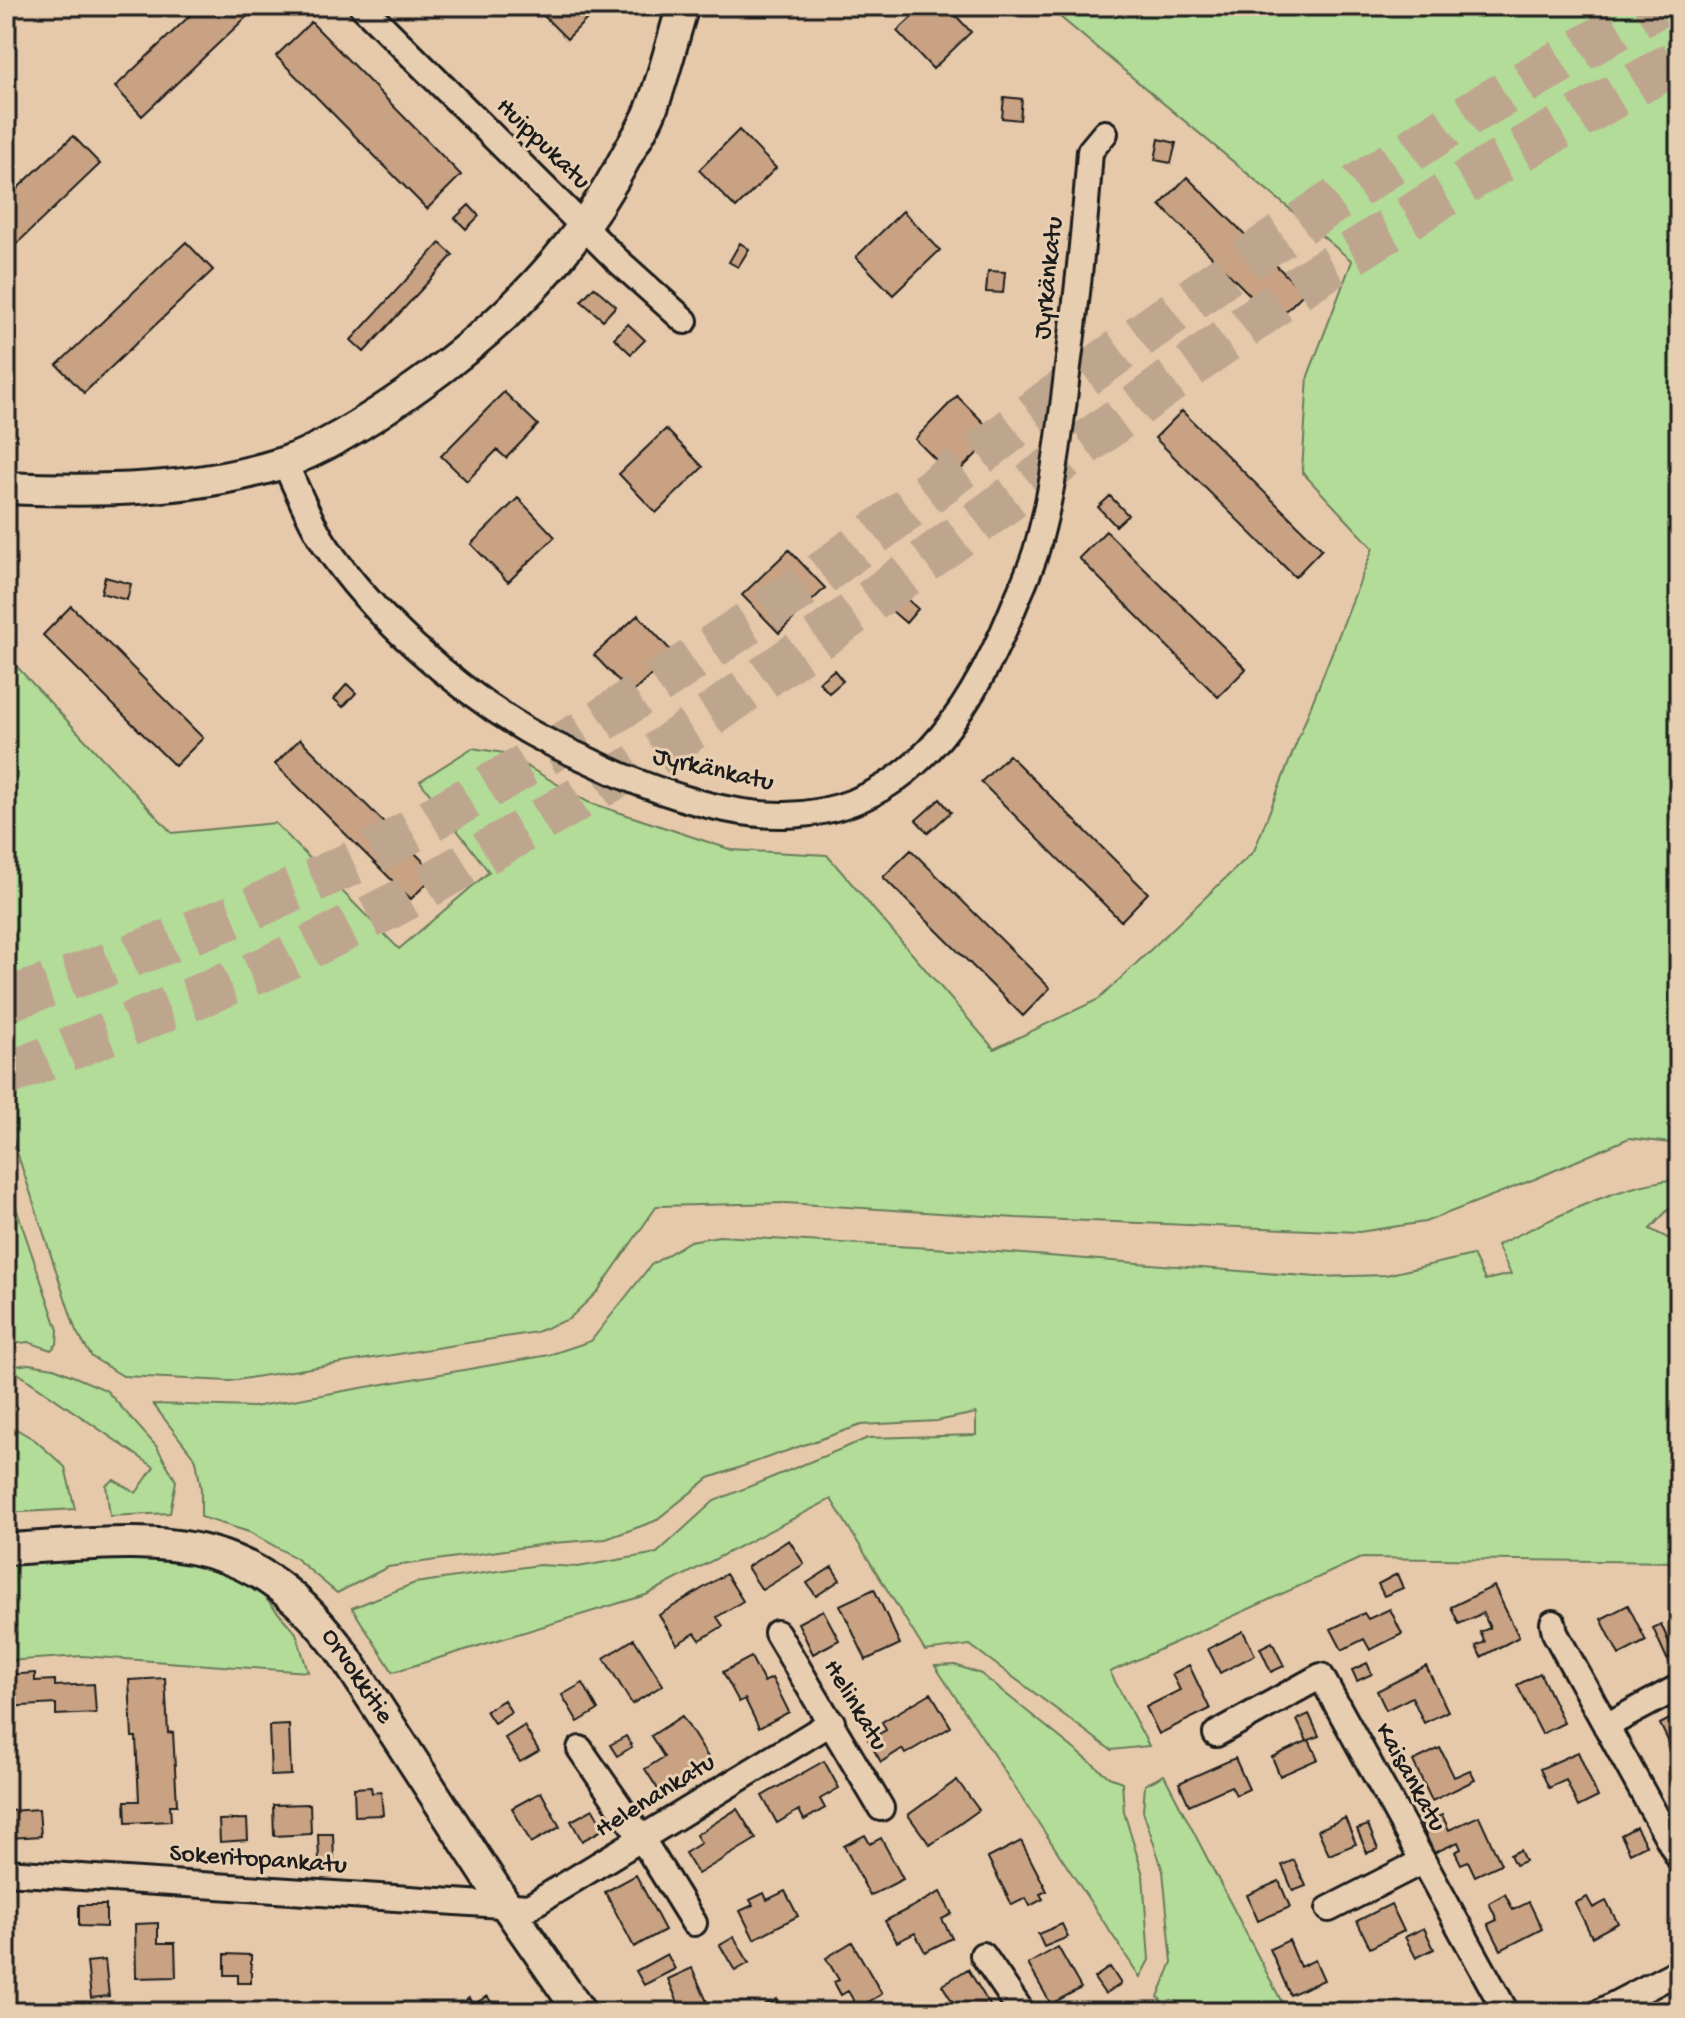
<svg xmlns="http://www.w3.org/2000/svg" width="1685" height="2018" viewBox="0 0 1685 2018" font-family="'Gochi Hand',sans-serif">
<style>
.green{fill:#b3dc98;stroke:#687c5a;stroke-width:2}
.building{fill:#c8a282;stroke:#1c1c1c;stroke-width:2}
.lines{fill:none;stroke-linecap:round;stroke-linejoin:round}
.motorway-tunnel{stroke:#bea68e;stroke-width:44;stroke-dasharray:44 22;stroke-linecap:butt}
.minor-casing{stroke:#1c1c1c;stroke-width:30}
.tertiary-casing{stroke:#1c1c1c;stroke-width:36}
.minor{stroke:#e8ceb0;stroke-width:24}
.tertiary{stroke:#e8ceb0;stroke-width:30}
.labels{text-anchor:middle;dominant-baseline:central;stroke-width:6;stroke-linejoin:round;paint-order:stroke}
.street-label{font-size:26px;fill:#1c1c1c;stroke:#e8ceb0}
</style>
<rect width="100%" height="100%" fill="#e6c9aa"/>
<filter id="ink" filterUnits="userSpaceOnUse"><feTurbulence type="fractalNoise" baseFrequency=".0125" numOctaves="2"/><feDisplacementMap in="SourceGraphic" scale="16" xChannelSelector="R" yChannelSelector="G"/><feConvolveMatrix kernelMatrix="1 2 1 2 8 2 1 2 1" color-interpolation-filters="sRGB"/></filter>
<g filter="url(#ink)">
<path class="green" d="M1047,6H1679V1144L1629,1138L1535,1179L1425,1222L1359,1232L1016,1218L786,1203L657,1206L598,1291L569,1319L536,1332L230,1381L123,1376L92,1357L76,1331L6,1119V655L172,833L275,823L399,949L489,872L420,781L472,748L504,753L588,802L732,850L827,855L994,1049L1099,999L1254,851L1373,548L1302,472L1308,376L1352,261Z
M6,1179L58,1330L57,1344L51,1350L28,1342L6,1345Z
M1679,1179L1678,1199L1650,1229L1677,1243L1679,1241V1562L1361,1558L1110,1672L1149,1746L1111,1750L970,1645L925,1651L831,1499L646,1595L393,1672L352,1608L415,1583L539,1565L578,1567L657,1553L714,1501L868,1438L976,1435V1413L937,1421L861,1425L709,1478L655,1521L606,1539L553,1543L388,1567L337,1593L294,1557L249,1532L201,1517V1489L196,1460L153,1404L253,1407L549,1355L591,1341L651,1265L690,1241L719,1236L984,1251L1317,1277L1386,1275L1473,1255L1485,1280L1511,1274L1497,1245C1555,1218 1615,1185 1679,1179Z
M29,1364L54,1368L106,1390L157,1447L176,1481L170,1513L110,1516L106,1485L114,1480L136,1493L154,1467L9,1367Z
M6,1423L35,1440L65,1467L75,1509L6,1513Z
M140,1557L210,1565L253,1584L296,1633L308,1672L82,1656L6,1661V1565Z
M955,1665L981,1674L1109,1777L1122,1782L1124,1812L1143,1875L1149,1960L1140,1977L935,1666Z
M1164,1775L1287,2012H1171L1158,1997L1172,1962L1163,1871L1143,1811L1145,1785Z"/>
<path class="building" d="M200,6H258L142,116L115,87Z
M534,6H590L595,11L567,39Z
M924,6H947L971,32L933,69L897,31Z
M311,22L461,175L427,209L276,56Z
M1004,97L1022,99L1020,120L1002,118Z
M739,130L776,168L736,208L699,170Z
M73,136L100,164L6,254V199Z
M1159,139L1176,143L1171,163L1155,160Z
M1187,177L1304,293L1276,321L1160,205Z
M469,205L479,216L466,229L455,218Z
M903,211L940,250L893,295L856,257Z
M186,242L213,270L84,393L57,365Z
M440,243L453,255L364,352L351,340Z
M740,243L749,249L738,267L729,262Z
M988,271L1005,272L1003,293L986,292Z
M594,287L616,306L603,320L581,301Z
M628,324L645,340L631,354L614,338Z
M504,392L538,425L506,458L497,450L467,481L441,456Z
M957,396L996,435L953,477L915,439Z
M1182,411L1322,549L1295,577L1155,438Z
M666,429L703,467L656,513L619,474Z
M1110,496L1128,515L1116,526L1098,507Z
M518,498L555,537L508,582L471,544Z
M1106,531L1246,669L1218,697L1079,558Z
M789,550L825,588L779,633L742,595Z
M105,577L131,584L127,600L101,593Z
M905,597L918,609L906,623L892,611Z
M71,606L203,738L175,766L43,635Z
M638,615L674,654L631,694L594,655Z
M834,670L843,681L829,693L819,682Z
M347,684L356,693L343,707L334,699Z
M300,739L436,874L411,899L275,764Z
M1009,755L1148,893L1121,921L981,782Z
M940,799L951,812L928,833L916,820Z
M911,850L1050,988L1023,1016L883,877Z
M789,1540L804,1564L762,1590L747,1567Z
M832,1567L840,1580L816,1596L807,1583Z
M726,1574L743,1601L717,1617L723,1626L700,1640L695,1633L677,1644L659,1615Z
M1397,1574L1403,1588L1384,1596L1378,1584Z
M1494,1586L1519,1637L1481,1657L1476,1646L1485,1642L1480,1632L1490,1628L1483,1613L1459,1624L1451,1607Z
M874,1589L900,1644L866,1660L840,1605Z
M1628,1605L1646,1641L1619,1655L1601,1619Z
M1390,1609L1402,1634L1370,1650L1364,1639L1342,1650L1331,1629L1364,1613L1368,1619Z
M823,1610L839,1640L813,1654L798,1623Z
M1661,1624L1675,1656L1667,1659L1653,1628Z
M1243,1631L1255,1655L1220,1673L1208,1649Z
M634,1639L663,1685L632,1704L604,1658Z
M1272,1642L1284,1666L1271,1672L1260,1648Z
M751,1657L764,1682L772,1678L789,1712L759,1728L745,1699L739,1702L723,1672Z
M1367,1663L1372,1674L1357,1681L1352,1670Z
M1189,1665L1210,1709L1159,1734L1146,1707L1180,1690L1172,1674Z
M1426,1666L1448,1711L1424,1723L1412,1697L1386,1710L1377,1691Z
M35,1673V1681L55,1680V1686L94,1684L96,1713L56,1715V1704L6,1707V1675Z
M1540,1673L1564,1723L1542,1734L1517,1685Z
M165,1678L168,1733L173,1732L177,1805H170L171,1821L126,1823L125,1801H139L136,1737H132L129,1680Z
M583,1683L598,1710L578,1722L562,1695Z
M931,1693L951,1727L905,1754L902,1749L881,1762L868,1740L886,1730L882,1722Z
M504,1700L511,1712L494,1723L486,1711Z
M1309,1714L1319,1736L1309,1740L1318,1759L1280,1776L1272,1757L1307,1741L1297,1720Z
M1679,1714V1746L1672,1749L1660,1724Z
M682,1716L711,1762L661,1794L645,1769L664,1757L651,1736Z
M289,1725L291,1775L271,1776L269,1726Z
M524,1726L539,1751L520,1762L505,1738Z
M626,1736L632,1747L617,1756L610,1745Z
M1440,1748L1454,1777L1470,1770L1475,1780L1432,1801L1413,1761Z
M1578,1752L1598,1797L1578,1807L1566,1780L1549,1788L1540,1769Z
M1235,1758L1249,1789L1236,1795L1231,1786L1189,1805L1179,1783Z
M824,1761L839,1788L820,1799L825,1808L804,1820L799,1810L777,1823L762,1796Z
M957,1780L979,1810L930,1845L908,1815Z
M371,1787L372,1793L381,1792L383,1815L355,1816L354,1788Z
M541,1792L560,1827L531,1843L512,1808Z
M310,1804L311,1834L274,1836L273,1805Z
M39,1809L41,1836L10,1838L9,1811Z
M593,1809L604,1829L582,1841L571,1821Z
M737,1809L756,1839L698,1874L685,1853L701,1843L696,1835Z
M1442,1815L1449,1830L1479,1816L1501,1864L1475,1876L1468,1861L1461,1864L1455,1852L1461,1849L1458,1842L1434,1853L1421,1824Z
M1345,1818L1356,1844L1329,1855L1318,1830Z
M247,1819L248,1840L220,1842L219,1820Z
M1368,1825L1378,1849L1367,1853L1357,1829Z
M1636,1827L1646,1845L1630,1853L1621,1835Z
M318,1834H333L334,1861H319Z
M865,1835L870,1844L881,1838L903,1879L870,1896L844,1846Z
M1021,1841L1047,1891L1040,1894L1043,1899L1030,1906L1026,1898L1012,1905L988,1858Z
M1520,1850L1525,1861L1515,1865L1510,1855Z
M1294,1860L1306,1886L1293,1891L1282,1865Z
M636,1875L665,1930L634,1947L605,1892Z
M1279,1881L1290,1907L1258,1921L1247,1895Z
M785,1891L798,1916L754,1939L740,1911L753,1905L750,1900L764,1893L767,1900Z
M940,1892L952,1914L942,1919L952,1938L925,1952L915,1933L897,1942L885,1921Z
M1505,1894L1513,1910L1529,1902L1542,1929L1501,1950L1488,1924L1497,1920L1489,1903Z
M1587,1897L1593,1908L1606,1901L1618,1923L1592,1937L1575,1903Z
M1391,1904L1404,1931L1370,1948L1357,1921Z
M79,1905H106V1927L79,1926Z
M158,1923V1943H175L176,1977L136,1978L135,1924Z
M1062,1924L1068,1937L1044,1947L1038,1934Z
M1424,1928L1434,1949L1416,1958L1405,1937Z
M734,1937L749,1963L735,1971L720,1945Z
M1289,1940L1300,1967L1315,1960L1324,1980L1290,1995L1270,1949Z
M852,1942L882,1994L858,2008L848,1991L841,1995L834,1982L839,1980L826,1958Z
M1058,1947L1081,1988L1051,2004L1028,1964Z
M225,1954L251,1955V1983H238V1975H225Z
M667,1954L675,1969L644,1985L636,1971Z
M105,1960L109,1996L91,1998L87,1962Z
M1110,1967L1121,1984L1105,1994L1094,1978Z
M692,1968L708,2004L690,2012H682L668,1979Z
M968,1969L994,2012H940L954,2004L942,1985Z
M487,1996L499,2012H456L454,2009L469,1998L473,2005Z
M777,1999L783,2012H756L755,2010Z
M1424,2002L1429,2012H1404Z
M329,2006V2012H282V2007Z"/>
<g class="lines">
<path class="motorway-tunnel" d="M6,1000L96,969L237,915L366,857L587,730L816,578L1045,404L1269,244L1450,125L1657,6
M6,1075L267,968L398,903L658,753L846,619L1300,286L1480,173L1679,60"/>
<defs>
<path id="minor" d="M362,6L616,259L685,321
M284,462C298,490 309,521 326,546C372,615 451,684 521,727C543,741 568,751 592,762C647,789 723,816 785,815C908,813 971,711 1012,611C1020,591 1030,571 1036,551C1053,493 1060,433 1067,374C1077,299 1085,225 1090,151L1105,133
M1553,1623L1555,1633L1679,1858
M777,1633L881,1808
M1606,1726L1679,1687
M1216,1734L1321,1676L1506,2012
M580,1749L642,1839L694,1923
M6,1872L529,1907L832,1722
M1329,1909L1423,1861
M983,1955L1022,2012
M1600,2012L1679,1971"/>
<path id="tertiary" d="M6,488C97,492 195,491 283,463C328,448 380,413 419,385C508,321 577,251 628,153C636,139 645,125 651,110C664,77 672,40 683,6
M6,1549C154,1541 247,1521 344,1655L506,1905L580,2012"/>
</defs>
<use href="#minor" class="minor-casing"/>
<use href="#tertiary" class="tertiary-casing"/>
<use href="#minor" class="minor"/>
<use href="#tertiary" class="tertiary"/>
</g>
</g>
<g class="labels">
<g class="street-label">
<text transform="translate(542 145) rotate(44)">Huippukatu</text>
<text transform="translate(1050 278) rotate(-84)">Jyrkänkatu</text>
<text transform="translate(713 771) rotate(13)">Jyrkänkatu</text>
<text transform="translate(356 1677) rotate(56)">Orvokkitie</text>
<text transform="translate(854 1706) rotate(59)">Helinkatu</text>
<text transform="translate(1409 1778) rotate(61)">Kaisankatu</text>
<text transform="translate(656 1797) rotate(-32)">Helenankatu</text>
<text transform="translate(258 1861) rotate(4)">Sokeritopankatu</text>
</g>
</g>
<rect width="1685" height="2018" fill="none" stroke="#e8ceb0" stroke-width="32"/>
<rect x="16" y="16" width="1653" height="1986" fill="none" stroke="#1c1c1c" stroke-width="3" filter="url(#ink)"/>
</svg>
